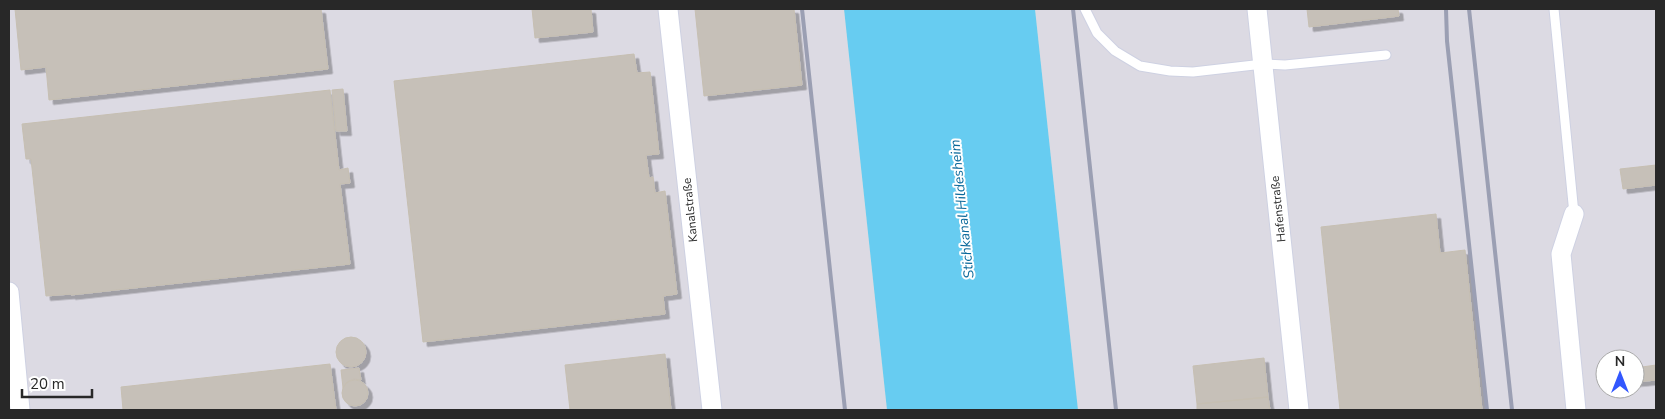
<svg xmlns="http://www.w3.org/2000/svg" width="1665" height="419" viewBox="0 0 1665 419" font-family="'Nunito Sans',sans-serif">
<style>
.industrial{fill:#dcdae3;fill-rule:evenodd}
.water{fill:#67ccf1}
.building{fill:#c6c0b8;stroke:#c6bfb2;filter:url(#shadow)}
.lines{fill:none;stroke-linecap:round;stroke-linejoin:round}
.lane-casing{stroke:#ced1e2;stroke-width:11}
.street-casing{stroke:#ced1e2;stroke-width:21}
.lane{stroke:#fff;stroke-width:9}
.street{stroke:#fff;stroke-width:19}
.rail{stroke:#9b9fb3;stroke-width:4}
.labels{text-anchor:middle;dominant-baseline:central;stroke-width:4;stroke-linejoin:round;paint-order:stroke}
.street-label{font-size:12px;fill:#282828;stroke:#fff}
.water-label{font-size:14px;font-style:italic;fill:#09689a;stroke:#fff}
</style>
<defs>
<filter id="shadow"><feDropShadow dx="4.5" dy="4.5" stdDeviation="0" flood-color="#0004"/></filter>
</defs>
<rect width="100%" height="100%" fill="#ebe3d8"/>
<path class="industrial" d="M9,9H844L887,410H9Z
M1035,9H1656V410H1078ZM1605,359H1635V389H1605Z"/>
<path class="water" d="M844,9H1035L1078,410H887Z"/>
<path class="building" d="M15,9H321L328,69L49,100L46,67L21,70Z
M532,9H591L593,32L535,38Z
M695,9H794L802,85L704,96Z
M1307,9H1398L1399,16L1309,27Z
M634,54L637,73L650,72L659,154L646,155L649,178L653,177L655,193L665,191L677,294L663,296L665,314L423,342L394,81Z
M343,89L347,131H336L332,90Z
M330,90L339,170L348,168L350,183L340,184L350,264L71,295V294L46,296L31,159H26L22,124Z
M1656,165V185L1623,189L1620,169Z
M1436,214L1440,253L1465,250L1482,410H1340L1321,227Z
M336 352a15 15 0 1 1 30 0a15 15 0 1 1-30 0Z
M665,354L671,410H570L565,365Z
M1264,358L1268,397L1197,404L1193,366Z
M330,364L336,410H123L121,387Z
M1656,365V380L1635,382V368Z
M359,368L361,380L354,379L347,382L343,388L341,370Z
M342 393a13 13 0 1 1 26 0a13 13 0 1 1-26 0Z
M1268,397L1270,410H1197V404Z"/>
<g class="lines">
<defs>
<path id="lane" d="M1085,9L1097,33L1115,51L1140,66L1170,71L1193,72L1263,64L1285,65L1386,55
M1554,9L1574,214"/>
<path id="street" d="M668,9L712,410
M1257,9L1299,410
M1574,214L1561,254L1576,410
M9,292L20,410"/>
</defs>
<use href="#lane" class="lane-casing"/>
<use href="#street" class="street-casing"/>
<use href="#lane" class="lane"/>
<use href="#street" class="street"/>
<path class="rail" d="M802,9L845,410
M1073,9L1116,410
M1446,9L1447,41L1487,410
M1469,9L1512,410"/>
</g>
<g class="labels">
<g class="street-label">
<text transform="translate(1278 209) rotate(-96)">Hafenstraße</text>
<text transform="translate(690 210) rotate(-96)">Kanalstraße</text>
</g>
<g class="water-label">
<text transform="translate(962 209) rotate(-96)">Stichkanal Hildesheim</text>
</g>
</g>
<rect width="1665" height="419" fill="none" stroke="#282828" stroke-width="20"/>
<g transform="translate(1620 374)"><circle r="24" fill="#ffffff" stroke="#a9a9a9"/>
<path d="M0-4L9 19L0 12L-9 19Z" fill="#3257fe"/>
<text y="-8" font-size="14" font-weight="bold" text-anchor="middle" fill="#282828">N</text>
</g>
<path d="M22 389v8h70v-8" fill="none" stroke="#282828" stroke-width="2.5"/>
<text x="30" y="389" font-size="15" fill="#282828" stroke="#ffffff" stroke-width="4" paint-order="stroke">20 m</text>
</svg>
